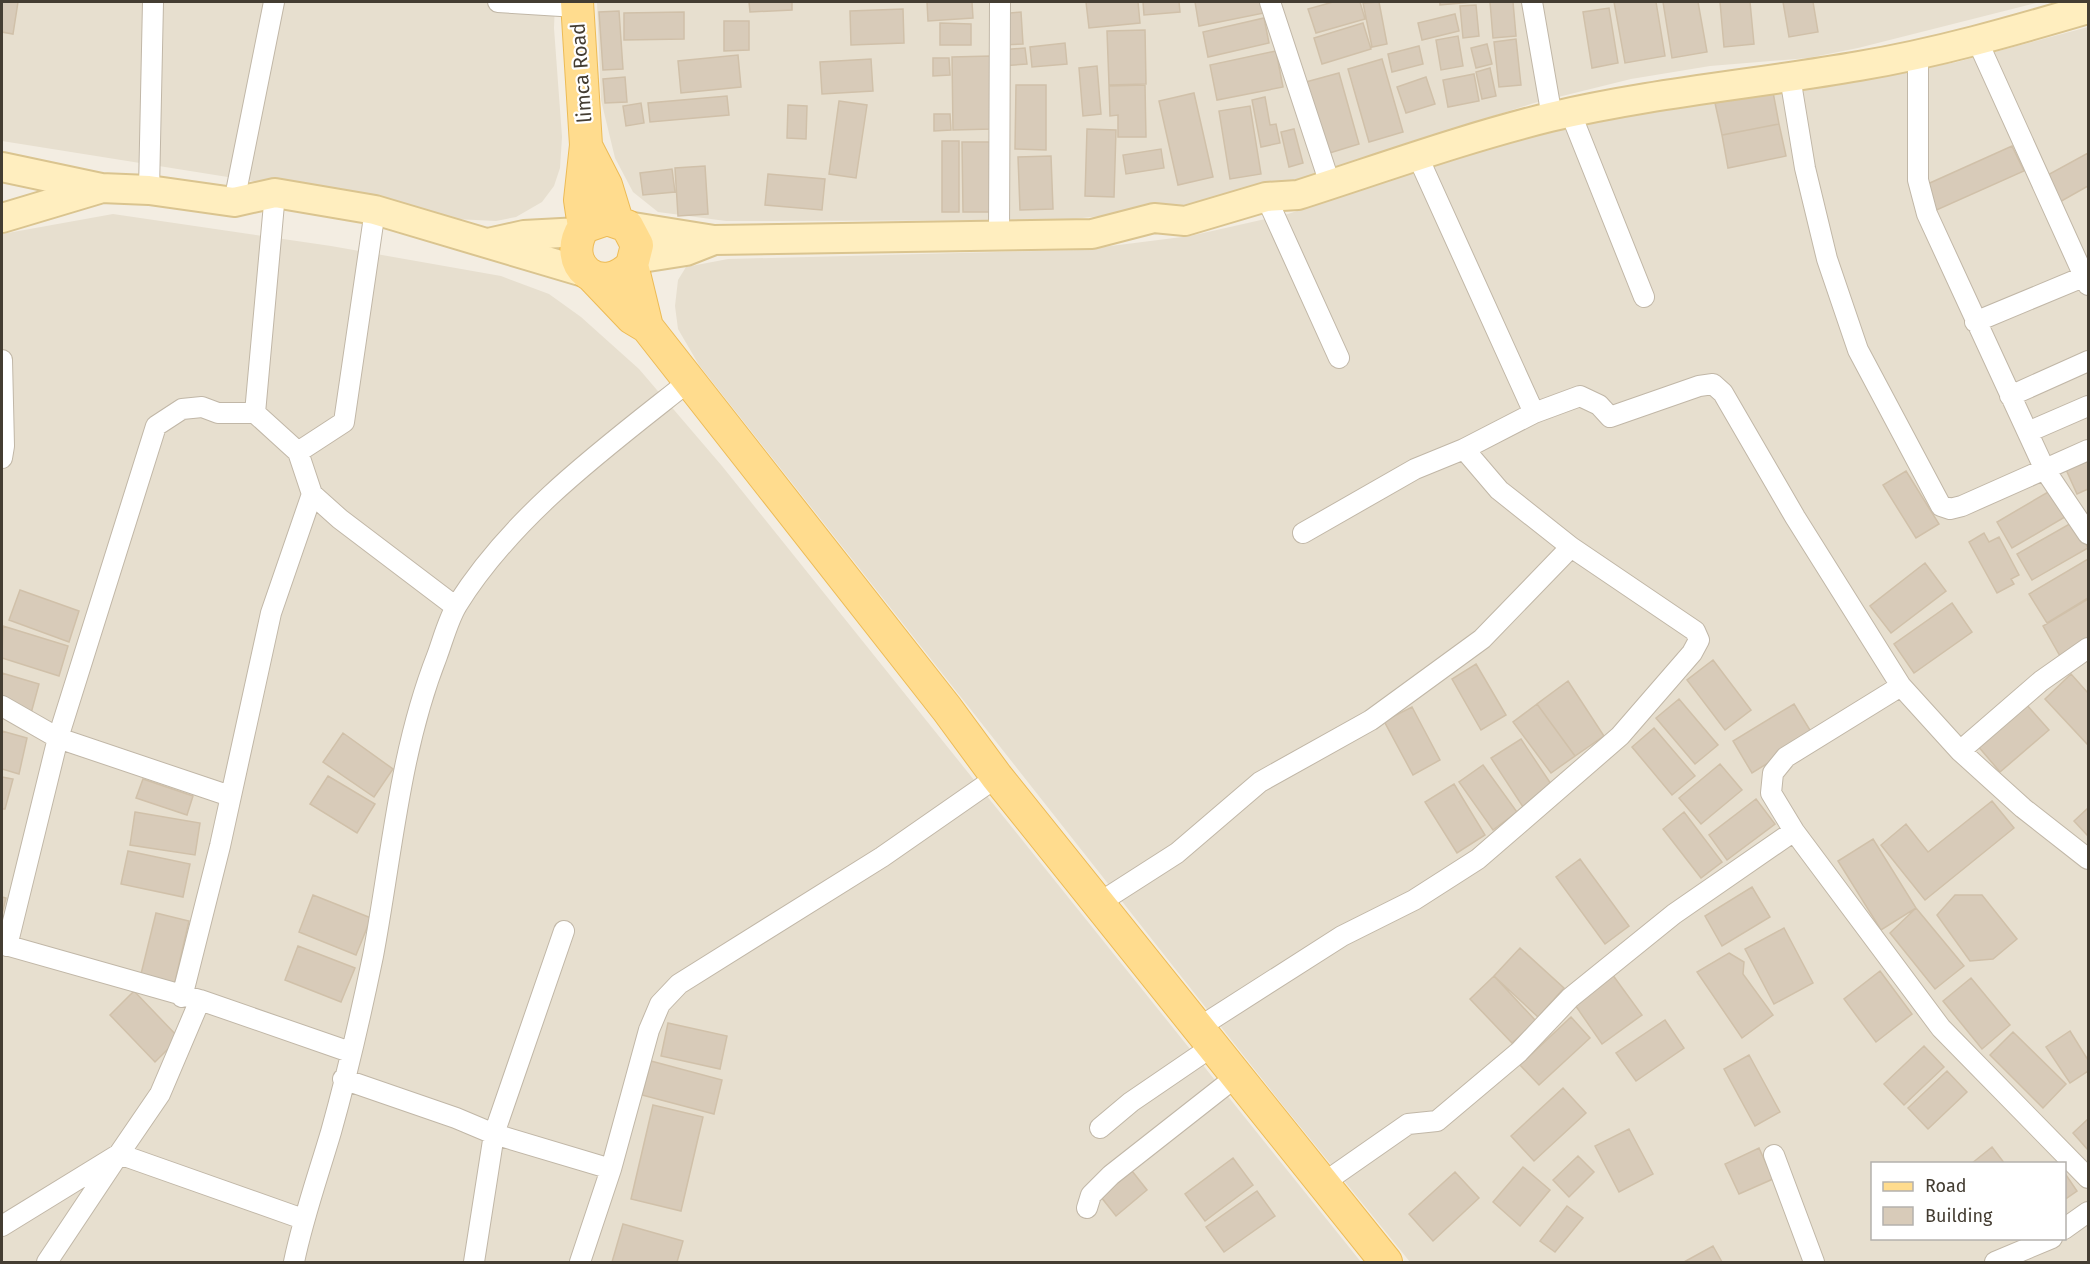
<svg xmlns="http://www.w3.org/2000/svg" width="2090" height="1264" viewBox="0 0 2090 1264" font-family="'Fira Sans',sans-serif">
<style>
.residential{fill:#e7dfcf;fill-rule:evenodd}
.building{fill:#d8cbb9;stroke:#d0c0a9;stroke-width:1.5}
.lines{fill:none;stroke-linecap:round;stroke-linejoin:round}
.street-casing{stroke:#c1b7a7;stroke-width:22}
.secondary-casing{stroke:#dac48f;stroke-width:32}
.primary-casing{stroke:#edbb55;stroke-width:34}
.street{stroke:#fff;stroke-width:20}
.secondary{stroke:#ffeebf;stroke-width:28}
.primary{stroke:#ffdc8e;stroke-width:32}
.labels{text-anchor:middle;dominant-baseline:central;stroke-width:4.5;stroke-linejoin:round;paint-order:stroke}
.street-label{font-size:20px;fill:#443d32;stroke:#fff}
</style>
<rect width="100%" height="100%" fill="#f3ede2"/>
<path class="residential" d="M2,2H555L554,28L562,137L560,168L554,186L542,202L516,217L496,221L455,219L329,193L2,141Z
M597,2H2040L1858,48L1808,58L1710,66L1631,79L1534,103L1305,177L1219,200L1149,211L1063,220L726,221L658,212L633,192L615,158L601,100Z
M2088,27V1262H1410L1281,1103L699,365L678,329L675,306L678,280L686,267L728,259L1079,250L1190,236L1288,214L1527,134L1599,115L1833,86L1957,62ZM1872,1164H2064V1238H1872Z
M113,214L331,246L501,276L549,294L581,317L639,369L722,466L1361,1262H2V234Z"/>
<path class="building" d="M2,2H18L13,34L2,32Z
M749,2H792V10L750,12Z
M927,2H972L973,18L928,21Z
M1086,2H1138L1140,23L1089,28Z
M1143,2H1179L1180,12L1144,15Z
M1195,2H1262L1264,13L1199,26Z
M1333,2H1360L1365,19L1316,33L1308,9Z
M1379,2L1387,44L1372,47L1363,3Z
M1440,2H1473L1440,5Z
M1490,2H1513L1516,36L1493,38Z
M1614,2H1656L1665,56L1625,63Z
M1663,2H1698L1707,52L1672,58Z
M1720,2H1750L1754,44L1724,47Z
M1783,2H1813L1818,32L1789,37Z
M1476,5L1479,36L1463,38L1460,6Z
M1609,8L1618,63L1592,68L1583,12Z
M903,9L904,43L851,45L850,11Z
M619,11L623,69L603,70L599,12Z
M684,12V39L624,40V13Z
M1021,12L1023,44L1002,45L1000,14Z
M1455,14L1459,31L1422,40L1418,23Z
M1264,18L1269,43L1208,57L1203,32Z
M724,21H749V50L724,51Z
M940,23L971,24V45H940Z
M1363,23L1371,49L1322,64L1314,38Z
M1145,30L1146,84L1109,85L1107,31Z
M1458,36L1463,66L1441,70L1436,40Z
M1516,39L1521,85L1499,87L1494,42Z
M1065,43L1067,64L1032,67L1030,47Z
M1487,44L1492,64L1476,68L1471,48Z
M1419,46L1423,64L1392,72L1388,54Z
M1025,48L1027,64L1001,66L1000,50Z
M1276,51L1283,87L1217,100L1210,65Z
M738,55L741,87L681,93L678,61Z
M991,56L992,129L953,130L952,57Z
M933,58H949L950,75L933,76Z
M871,59L873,91L822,94L820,62Z
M1382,59L1403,132L1369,142L1348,69Z
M1097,66L1101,114L1083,116L1079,68Z
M1490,68L1496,96L1482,99L1476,72Z
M1339,73L1359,144L1323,155L1302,83Z
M1474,74L1479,101L1448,107L1443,80Z
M625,77L627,102L605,103L603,79Z
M1426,77L1435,104L1406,113L1397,87Z
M1016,85H1046V150L1015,149Z
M1145,85L1146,137H1118V115L1110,116L1109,86Z
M1773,92L1779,124L1722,135L1715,103Z
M1194,93L1213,177L1178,185L1159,101Z
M727,96L729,115L650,122L648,103Z
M1265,97L1270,125L1276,124L1280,143L1261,147L1252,100Z
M839,101L867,105L856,178L829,174Z
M641,103L644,123L626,126L623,106Z
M788,105L807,106L806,139L787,138Z
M1250,106L1261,174L1230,179L1219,111Z
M934,114H950L951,130L934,131Z
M1779,124L1786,156L1728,168L1722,135Z
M1087,129L1116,130L1114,197L1085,196Z
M1294,129L1303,163L1289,167L1281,132Z
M942,141H959V212H942Z
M962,142H994V212H963Z
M2012,146L2024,171L1932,212L1921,187Z
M1161,149L1164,168L1126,174L1123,155Z
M2088,153V186L2058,203L2044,177Z
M1051,156L1053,209L1020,210L1018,157Z
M705,166L708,214L678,216L675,168Z
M672,169L675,192L643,195L640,173Z
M768,174L825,179L822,210L765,205Z
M2088,454V489L2077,494L2064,465Z
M1906,471L1939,524L1916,538L1883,485Z
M2055,488L2070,514L2012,548L1997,522Z
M2073,522L2088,548L2032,580L2017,554Z
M1984,533L1989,542L1999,537L2019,575L2011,579L2014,584L1997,593L1969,542Z
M2088,559V598L2047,623L2029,594Z
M1925,563L1946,591L1891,633L1870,606Z
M20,590L79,611L69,642L9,620Z
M2088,599V640L2060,656L2043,626Z
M1952,603L1972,632L1914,673L1894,644Z
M3,626L68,646L59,676L2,658Z
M1713,660L1751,710L1725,730L1687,680Z
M1476,664L1506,715L1481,730L1452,679Z
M2,673L39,684L30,717L2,710Z
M2071,674L2088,693V745L2045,699Z
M1568,681L1604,736L1575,756L1537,704Z
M1679,699L1718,745L1695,764L1656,718Z
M2025,703L2049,730L2000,772L1977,745Z
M1537,704L1575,756L1551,773L1513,722Z
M1794,704L1813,735L1752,773L1733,741Z
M1412,707L1440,760L1413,775L1384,721Z
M1654,728L1695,776L1672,795L1632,747Z
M2,731L27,738L19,774L2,769Z
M343,733L393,769L374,797L323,762Z
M1521,739L1553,787L1523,807L1491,758Z
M1720,764L1742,790L1701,824L1679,798Z
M1483,765L1517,812L1493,830L1459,782Z
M328,776L375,804L357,833L310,804Z
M2,777L13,779L5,809H2Z
M143,779L193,796L187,815L136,798Z
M1454,784L1485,835L1457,853L1425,802Z
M1756,799L1775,824L1727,860L1709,835Z
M1992,801L2014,828L1925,900L1881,845L1906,824L1928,852Z
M2088,808V836L2074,821Z
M135,812L200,823L195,855L130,845Z
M1684,812L1722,862L1701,878L1663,829Z
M1873,839L1916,908L1881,930L1838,861Z
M128,851L190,864L183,897L121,884Z
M1580,859L1629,926L1605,944L1556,877Z
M1752,887L1770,917L1722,946L1705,916Z
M313,895L371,918L356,955L299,932Z
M1955,895H1982L2017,939L1993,959L1970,961L1937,915Z
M2,897L6,898L2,914Z
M1916,908L1964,966L1935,989L1890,933Z
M156,913L189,921L174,986L140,978Z
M1784,928L1813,983L1774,1004L1745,949Z
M298,946L355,968L341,1002L285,980Z
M1520,948L1564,988L1538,1017L1494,976Z
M1729,953L1744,962L1743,974L1773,1015L1742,1038L1697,972Z
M1880,971L1912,1014L1876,1042L1844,999Z
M1612,974L1642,1015L1602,1044L1573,1002Z
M1494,976L1536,1021L1512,1043L1470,999Z
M1971,978L2010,1025L1982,1049L1943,1001Z
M134,991L179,1038L155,1062L110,1015Z
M1571,1017L1590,1038L1539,1085L1520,1065Z
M1665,1020L1684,1048L1636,1081L1616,1053Z
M668,1023L727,1036L720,1069L661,1056Z
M2070,1031L2088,1060V1071L2070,1083L2046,1047Z
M2013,1032L2066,1084L2043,1108L1990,1055Z
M1924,1046L1944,1067L1904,1105L1884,1084Z
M1749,1055L1780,1112L1755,1126L1724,1069Z
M651,1061L722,1080L714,1114L642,1095Z
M1947,1071L1967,1092L1928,1129L1908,1108Z
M1563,1088L1586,1113L1534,1161L1511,1136Z
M653,1105L703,1117L681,1211L631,1199Z
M2088,1119V1150L2073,1133Z
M1629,1129L1653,1174L1619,1192L1595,1146Z
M1992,1147L2005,1164H1971Z
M1759,1148L1773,1179L1739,1194L1725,1164Z
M1578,1156L1594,1172L1569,1197L1553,1180Z
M1233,1158L1253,1185L1205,1221L1185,1194Z
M1523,1167L1550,1190L1520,1226L1493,1202Z
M1132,1171L1147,1190L1116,1216L1101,1197Z
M1455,1172L1479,1198L1433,1241L1409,1214Z
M2064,1172L2077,1191L2064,1200Z
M1257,1191L1275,1216L1224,1252L1206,1227Z
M1567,1206L1583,1218L1555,1252L1540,1241Z
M623,1224L683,1241L677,1262H612Z
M1713,1246L1722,1262H1684Z"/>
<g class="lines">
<defs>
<path id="street" d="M498,2L577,7
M1270,2L1330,184
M1532,2L1552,117
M1977,40L2088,285
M1918,54V180L1927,214L2045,470L2088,534
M1790,77L1805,168L1827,259L1858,350L1941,506L1950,509L1962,506L2088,450
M1571,114L1644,297
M149,190L153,2
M1266,197L1339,358
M234,202L274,2
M999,235L1000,2
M1975,322L2088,275
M2,360L4,446L2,458
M2010,396L2088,361
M255,413L275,193
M1534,413L1580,396L1599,405L1610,417L1699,386L1713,384L1723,393L1795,517L1901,686L1960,751L2023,808L2088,859
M2028,432L2088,406
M298,452L344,422L375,210
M1303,533L1415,469L1464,449
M1901,686L1786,757L1773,773L1771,793L1794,831L1941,1028L2088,1178
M2,706L58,738L230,796
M1960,751L2041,681L2088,648
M1099,903L1177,853L1260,782L1371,720L1482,639L1571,547
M2,944L200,1000L350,1052
M7,946L58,738L156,426L182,409L202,407L218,413H255L298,452L312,494L340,519L456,607
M182,997L220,846L271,613L312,494
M1198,1028L1342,936L1414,900L1478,859L1620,736L1692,653L1699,640L1695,631L1571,547L1499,490L1464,449L1534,413L1418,157
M343,1079L456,1118L494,1134L611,1169
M1100,1128L1131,1102L1213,1046
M1774,1155L1814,1262
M1322,1184L1408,1124L1437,1121L1519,1052L1570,998L1674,914L1794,831
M1087,1208L1091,1195L1111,1175L1237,1076
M2,1226L119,1154L160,1094L200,1000
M2064,1229L2088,1212
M47,1262L119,1154L303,1219
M294,1262C303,1218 318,1176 331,1132C347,1075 361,1014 373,956C392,855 399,753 437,656C443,640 448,620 457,605C514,514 605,448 688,382
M474,1262L494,1134L564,931
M580,1262L611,1169L649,1030L660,1004L679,984L882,857L997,777
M1995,1262L2052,1238"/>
<path id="secondary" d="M2,167L101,188L149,190L234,202L275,193L375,210L587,273
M2,218L99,189
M627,226L714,240L1092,234L1154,218L1185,221L1266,197L1298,195C1382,168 1465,138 1550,117C1651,93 1756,84 1859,66C1937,53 2013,31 2088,9
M488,243L524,235L580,232
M635,259L686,251L714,240"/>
<path id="primary" d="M577,2L586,145L580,200L584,227
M586,146L606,185L617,221
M632,265C601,299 559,264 584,227L607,219L627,226L637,245L632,265L647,327
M593,277L632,318L647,327L947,709L997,777L1386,1262"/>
</defs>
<use href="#street" class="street-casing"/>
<use href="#secondary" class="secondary-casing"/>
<use href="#primary" class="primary-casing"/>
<use href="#street" class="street"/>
<use href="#secondary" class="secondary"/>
<use href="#primary" class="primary"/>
</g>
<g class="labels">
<g class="street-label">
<text transform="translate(581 73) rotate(-94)">limca Road</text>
</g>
</g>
<rect width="2090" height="1264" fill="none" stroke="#443d32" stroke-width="6"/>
<rect x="1871" y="1162" width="195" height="78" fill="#ffffff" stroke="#b4b1ad" stroke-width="1.5"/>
<rect x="1883" y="1182" width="30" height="9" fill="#ffdc8e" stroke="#b4b1ad" stroke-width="1.5"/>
<text x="1925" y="1192" font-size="18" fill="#443d32">Road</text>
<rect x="1883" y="1207" width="30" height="18" fill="#d8cbb9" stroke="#b4b1ad" stroke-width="1.5"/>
<text x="1925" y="1222" font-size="18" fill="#443d32">Building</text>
</svg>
